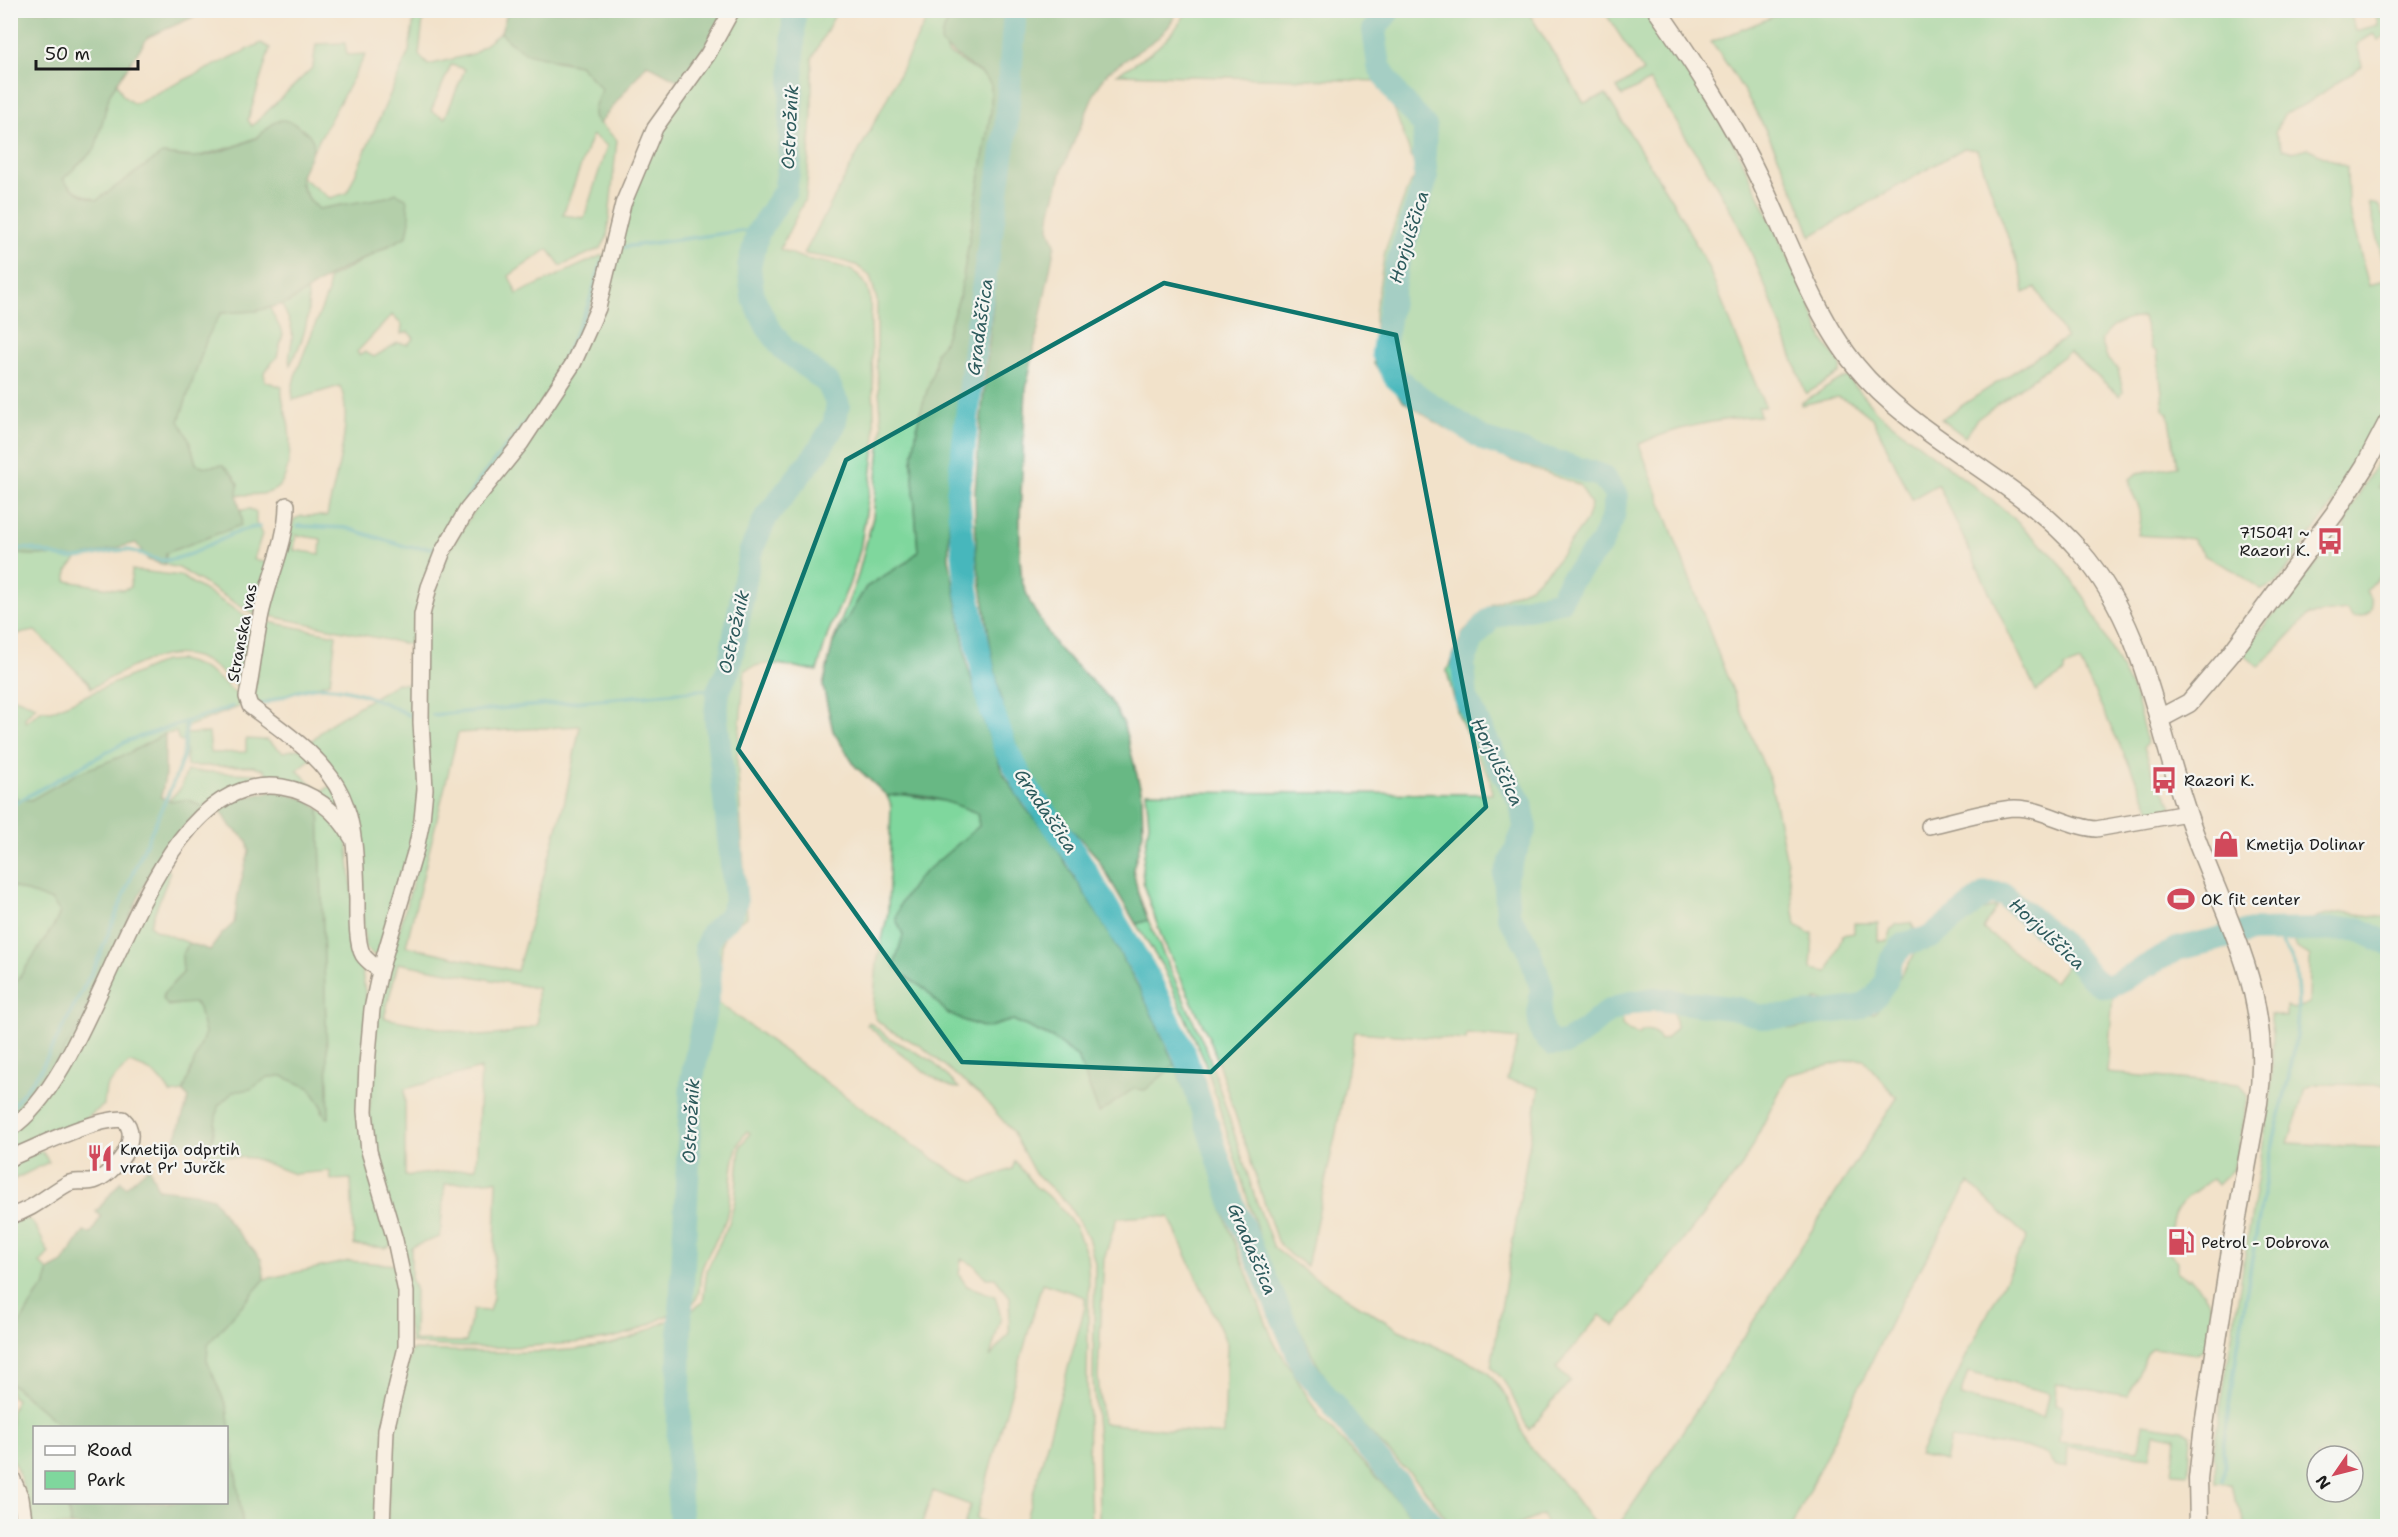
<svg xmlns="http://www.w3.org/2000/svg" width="2398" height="1537" viewBox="0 0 2398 1537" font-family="'Shantell Sans',sans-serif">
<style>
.green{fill:#7fd79d;stroke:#4e7a5c;stroke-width:1.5;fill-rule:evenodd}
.forest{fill:#67b884;stroke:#426a50;stroke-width:1.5}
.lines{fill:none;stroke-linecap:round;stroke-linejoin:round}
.stream{stroke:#47b7bc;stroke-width:4}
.river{stroke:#47b7bc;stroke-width:24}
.minor-casing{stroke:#3c3a36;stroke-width:18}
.tertiary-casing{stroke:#3c3a36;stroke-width:21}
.minor{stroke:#fff;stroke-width:15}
.tertiary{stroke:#fff;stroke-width:18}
.marked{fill:none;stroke:#0f766e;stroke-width:4.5;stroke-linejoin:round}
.labels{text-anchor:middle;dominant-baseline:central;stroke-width:4.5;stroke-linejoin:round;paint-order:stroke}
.poi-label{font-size:16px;fill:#1c1c1c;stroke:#f6f6f2;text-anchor:start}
.street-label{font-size:16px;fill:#1c1c1c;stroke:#f6f6f2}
.water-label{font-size:18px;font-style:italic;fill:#2d5a5c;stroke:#f6f6f2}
</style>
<rect width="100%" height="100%" fill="#f6f6f2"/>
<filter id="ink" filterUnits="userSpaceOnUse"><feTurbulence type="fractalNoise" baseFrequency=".0167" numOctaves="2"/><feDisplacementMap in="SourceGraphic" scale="12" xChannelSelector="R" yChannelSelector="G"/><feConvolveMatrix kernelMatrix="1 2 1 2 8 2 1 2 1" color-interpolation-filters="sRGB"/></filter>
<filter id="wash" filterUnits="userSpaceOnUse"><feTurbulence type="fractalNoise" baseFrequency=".008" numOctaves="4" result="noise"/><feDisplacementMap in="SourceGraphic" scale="24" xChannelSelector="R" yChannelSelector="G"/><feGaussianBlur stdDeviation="1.35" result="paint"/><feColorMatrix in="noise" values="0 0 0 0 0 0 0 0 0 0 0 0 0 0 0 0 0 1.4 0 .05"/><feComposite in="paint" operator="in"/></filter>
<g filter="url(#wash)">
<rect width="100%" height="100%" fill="#f2e2ca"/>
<path class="green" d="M1527,10L1584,103L1606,95L1676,207L1708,267L1765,407H1758L1760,416C1719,419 1676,427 1639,444L1722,664L1771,783L1786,857L1796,925L1809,933H1813L1811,969L1828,972L1843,935L1854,933V923H1878V941H1888L1890,931L1897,924L1911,923L1917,933L1905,938L1896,946L1887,959L1885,974L1859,1000L1845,1005L1818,999L1805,1007L1769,1013L1764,1022L1794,1029L1875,1013L1917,951L1930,949L1963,926L1978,912L1997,906L1983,929L2054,982L2070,960L2096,992L2113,995L2107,1073L2239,1084L2248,1097L2238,1153L2233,1169L2217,1185L2212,1179C2200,1188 2183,1198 2176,1211C2169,1222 2171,1242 2170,1254L2177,1261V1272L2188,1279L2190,1278C2196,1285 2204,1291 2208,1300C2216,1315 2213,1347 2196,1354L2152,1348L2147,1354L2128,1396L2056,1384L2055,1405L2062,1406L2059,1442L2139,1450L2143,1424L2183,1430L2191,1435L2189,1474L2172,1473L2176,1437L2154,1433L2150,1457L2068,1447L2067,1466H2056L2048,1455L2026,1447L1950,1439L1945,1461L1919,1455L1972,1344L2027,1237L1969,1183L1892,1319L1792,1526H1618L1675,1443L1897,1098L1864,1060L1856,1059L1788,1075L1742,1166L1615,1326L1600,1315L1556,1368L1570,1381L1529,1430C1515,1407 1513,1387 1491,1367L1539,1088L1507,1080L1518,1039L1467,1034L1466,1040L1355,1032L1336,1132L1307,1266L1290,1255L1277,1241L1212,1044L1163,941L1144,887L1142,869L1149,823L1146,792L1492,794L1489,775L1478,759L1458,714L1447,671L1463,632L1492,604L1530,587L1555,563L1586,521L1591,505L1580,485L1510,460L1443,427L1402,400L1374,364L1375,312L1385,251L1408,187L1414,178L1415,167L1392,103L1377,81L1117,74C1147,57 1171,41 1187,11ZM1636,1008H1673L1676,1027L1666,1039L1660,1040C1656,1032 1651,1029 1642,1031L1639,1035L1629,1031L1622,1025L1623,1017ZM1968,1372L2049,1393L2043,1417L1960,1396Z
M2350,10L2355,31L2378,25L2375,11H2387V35L2378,40L2373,34L2357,44L2362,66L2306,104L2284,114L2275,133L2283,149L2293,152L2307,148L2347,167L2348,205L2369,286L2388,278L2387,409L2356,471L2277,583L2262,590L2233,570L2205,556L2192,539C2174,536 2156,537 2138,535C2140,526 2142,517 2139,508C2136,496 2130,495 2130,479L2137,473L2177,466L2168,414L2164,410L2157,352L2151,348L2143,317C2123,319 2112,324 2101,341L2108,360L2118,369L2123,391L2120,396L2069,352L1976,420L1965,437L1941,419L2066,338L2036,288L2024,293L2022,277L1977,150L1964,148L1811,236C1787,169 1754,99 1711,42L1787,11Z
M415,11H424L419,55L428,65L473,54L501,32L509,42L555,61L579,65L602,89L594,118L617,140L607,238L601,248L561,266L548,249L509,276L517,294L602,255L606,258L599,289L554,387L461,514L417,646L265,615L294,519L302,516H327C334,480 355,419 340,386L293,400L292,389L295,376L328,292V279L407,236L387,197L319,209C309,201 302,190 301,177L330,198L347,193L409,51ZM451,65L465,69L445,118L431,111ZM592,135L607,146L584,218L563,215ZM392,315L402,325L401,334L408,332L414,338L408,344L397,343L374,357L365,352L359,355L357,352ZM296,535L321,539L320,554L294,550Z
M737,11H837L812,59V115L806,197L780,249C789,252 797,257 806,259C834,266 863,263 870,297L875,444L870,487L860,550L849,585L828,633L817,671C792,667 768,658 745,670L737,758L747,917L726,930L722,946L717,1002L905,1140L958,1175L975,1182L1012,1169L1015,1161L1035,1186L1057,1203L1076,1228L1087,1255L1089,1282L1087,1378L1091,1526H1024L1085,1307V1297L1042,1283L976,1519L994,1526H964L970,1505L933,1491L921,1526H387L392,1427L411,1350C473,1351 550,1357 610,1344C633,1339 654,1327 675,1317L684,1316L703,1302L707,1270L729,1223L735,1200L740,1147L750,1133L747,1131C727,1152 734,1191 726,1218C720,1237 706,1253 701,1272C699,1282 701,1294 694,1302C686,1311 679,1309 670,1314C658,1320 646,1327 633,1332C610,1340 586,1342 561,1344C512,1348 460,1350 411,1343L369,1115L377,1009L418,863L424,626L447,554L603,305C615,269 621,231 633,194C655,128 700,69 737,11ZM580,726L565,800L517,971L406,946L458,733ZM398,963L537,988L538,1025L505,1034L481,1036L384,1018ZM481,1068L476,1168L405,1176V1089ZM497,1180L493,1298L489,1311L473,1310L466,1342L414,1341L415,1288L411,1278V1247L440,1237L445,1184ZM961,1259L974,1265L986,1278H995L1010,1297L1009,1334L990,1357L1001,1317L995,1296L967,1286L959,1275Z
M931,11H954L942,33L948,53L984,76L991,83V110L960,295L943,344L936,353L935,366L919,416L912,462L918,552L905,563L866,587L833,642L857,579L873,517L882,427L877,366V300L870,276L856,265L836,259L804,254L882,108Z
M1604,11H1646L1699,80L1720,114L1808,299L1823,340L1841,365L1840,373L1806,394C1787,343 1769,291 1746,241C1721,187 1682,132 1650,81L1622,96L1617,88L1643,71Z
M261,43L270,48L248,120L252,126L313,67L316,44L345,43L347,55L366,54L313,151V141L280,120L257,137L235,146L195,157L162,154L97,200C84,195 72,191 63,179L95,149L110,93L117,83L123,96L134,104Z
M2369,203L2378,205L2387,226V277Z
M307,290C312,316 303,342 290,365C287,355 294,342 292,331C291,322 285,312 281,303H288Z
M269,306L283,334L277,357L264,372L265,381L282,387C280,401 288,414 289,429C291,447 291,485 270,492C261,496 247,494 237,495L238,484L233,475L196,464L193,452L179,421L207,338L221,313L256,311Z
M1847,377L1878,413L2001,507L2056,558L2085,598L2129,684L2136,699L2147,743L2144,747L2156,782L2159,783L2172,806L2168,811L2153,815L2080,662L2064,668V673L2036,691L1938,484L1912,499L1873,419L1854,404L1838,397L1801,405V403L1839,380Z
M2387,444V466L2378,487L2387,491V568L2366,591C2377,608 2371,616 2353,618L2346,610L2309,615L2259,667L2242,653L2304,576L2333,548L2343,533L2350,510Z
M250,509L256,512V523L262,534L254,559L272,565L255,615L179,568L165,565L166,553L241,525V510Z
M15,554L79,557L67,571V581L122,590L130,588L132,570L181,576L251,619L256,626L245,693C230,681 214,663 196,657C160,646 122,673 91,688L88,682L35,631L11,635L10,556Z
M264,621L336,635L330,682L257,704L253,699Z
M179,660C205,664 224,682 242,700L239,707L184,728V734L209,733L211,753L246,752V739L267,740L283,752L302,748L312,758L297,770L320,792L332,785L344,811L275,783L264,770L254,766H187L185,743L179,741L176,732L165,734L125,755L79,773L31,800L18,799L11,793L10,696L36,706L24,719L26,722L42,710L51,711L164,661Z
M397,683L417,685L421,803L418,828L378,954L373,955L365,947L354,815L307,745L328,725Z
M187,771L255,774L261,778L263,783C231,783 229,789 206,808L168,801L180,789Z
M899,794L949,802L977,813L979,826L919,878L896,919L903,934L902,974L925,989L947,1013L965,1021L986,1028L1013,1020L1052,1038L1078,1057L1099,1113L1133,1089L1145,1090L1175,1065L1200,1133L1227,1223L1273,1340L1320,1417L1401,1504L1418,1526H1099L1098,1441L1093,1379L1095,1263L1088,1237L1067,1203L1034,1172L1012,1131L982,1097L921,1046L889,1030L876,1019L873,1009L877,962L888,913L891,805L887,796ZM1150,1216L1169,1217L1227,1344L1224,1435L1102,1423L1098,1376L1104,1259L1117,1218Z
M319,808L347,836L355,924L367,1005L362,1095L391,1245L386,1248L354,1245L351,1179L331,1180L330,1171L294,1174L253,1158L207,1155L213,1136L218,1106L233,1092L251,1088L268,1077L282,1076L310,1088L322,1106V1112L329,1117Z
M166,866L170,873L150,925L155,930L189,943L182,955L183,973L173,983L163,999L168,1006L195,1002L199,1008L205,1033L183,1092L171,1094C157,1074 152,1070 129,1063L106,1087L104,1105L77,1125L11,1154V1133Z
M11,886L53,901L60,912L55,924L11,990Z
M2343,912L2387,918L2388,920L2387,1085L2316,1084L2306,1088L2288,1143L2387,1148V1526H2246L2234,1498L2231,1484L2216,1483L2214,1450L2218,1422L2271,1094L2273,1033L2270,1014L2286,1017V1006L2293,1010L2309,1003L2310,957L2297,948L2293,939C2300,916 2321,917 2343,912ZM2317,1456H2353V1492H2317Z
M1148,920L1208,1053L1256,1200L1274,1248L1303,1270L1399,1330L1477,1365L1489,1374L1506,1396L1522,1431L1535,1453L1570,1491L1596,1526H1548L1542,1515L1516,1526H1452L1420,1484L1343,1405L1317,1364L1270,1271L1205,1062L1164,969L1136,924Z
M869,1022L891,1039L931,1060L959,1088C940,1090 884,1039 867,1025Z
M42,1151L49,1162L11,1181V1163Z
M26,1218C37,1223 42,1242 49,1253L40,1263L48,1271L46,1285L37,1295L11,1339V1223Z
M349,1261L396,1265L403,1317L378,1526H243L227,1408L207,1361L208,1344L265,1279Z
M10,1383L62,1427L34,1428V1502L67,1503L71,1526H30L26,1497L19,1474L11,1455V1413L16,1399L11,1396Z"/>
<path class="forest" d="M10,11H207L148,37L110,93L95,149L63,179C72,191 84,196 97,200L162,154C172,155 184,158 194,157C211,156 241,145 256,138C264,133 273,120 282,120C289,119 301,128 306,132C324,146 303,163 301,178C299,189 311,202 319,209L387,197L396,193L406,198L410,220L407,236L333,274L288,303L256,311L221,313L207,338L179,421L189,439L196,464L206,467L222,465L233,475L238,484L237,495L242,519L241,525L166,553L165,565L148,560L136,543L79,557L15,554L11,556Z
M511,11H727L686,81L675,79L647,64L599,124C588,113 597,101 602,89L579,65L526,53L509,42L501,32L506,16Z
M954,11H1005L1000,63V131L974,280L949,492V558L968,667L983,720L1002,771L1024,806L1051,839L1101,920L1142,993L1175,1065L1145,1090L1133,1089L1099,1113L1078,1057L1052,1038L1013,1020L986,1028L965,1021L947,1013L925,989L902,974L894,966L903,935L896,919L900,904L918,878L979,826L977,813C951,802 916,790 887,796L855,766L833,731L823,686L833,642L866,587L905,563L918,552L912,462L919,416L935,366L936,352L943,344L960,295L991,110C991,102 992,93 991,86C989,74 951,55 941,43L942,33Z
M1024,11H1178L1169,26L1159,37L1108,72L1096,90L1062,170L1051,211L1049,228L1055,244L1026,389L1020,516V558L1022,581L1031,605L1057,647L1109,698L1123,722L1142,794L1143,833L1133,869L1138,893L1148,920L1136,924L1096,856L1065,822L1038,785L1018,750L1004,712L993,661L976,554L975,492L980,428Z
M165,734V777L161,797L168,801L189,800L206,808L181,830L153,867L73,1037L28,1106L11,1121V990L55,924L60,912L52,901L11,886V793L18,799L31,800L78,773L125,755Z
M275,791L305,799L319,808L329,1118L325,1117L322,1106L310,1088L282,1076L268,1077L251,1089L233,1092L218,1106L213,1136L207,1155L175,1139L189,1098L183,1092L205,1033L199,1008L195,1003L167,1005L163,999L164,993L183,973L182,955L189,943L210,950L221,935L234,923L238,894L249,851L247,840L231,827L219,808L229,800Z
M149,1167L158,1189L194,1193L213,1198L228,1221L261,1259L265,1279L208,1344L207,1361L227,1408L243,1526H71L67,1503L226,1502V1428L62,1427L11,1383V1339L37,1295L46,1285L48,1271L63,1263L84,1231L91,1234L101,1216L96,1212L121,1181L126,1187Z"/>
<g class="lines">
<path class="stream" d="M624,247L741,231L758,232
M553,381L588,306L602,261
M465,502L479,480L526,422
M298,526L346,528L407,547L437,548L439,544
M10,552C30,542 49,557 69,558C88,560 115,546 133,551C145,554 155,562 168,560C200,556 230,528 259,527
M262,704C281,698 305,686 325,687C355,688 383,702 409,715
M433,715L703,690L718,691
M10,806L127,741L232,707
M12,1107L40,1071L96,964L133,873L175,779L183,757L186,724
M2223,1480L2225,1466L2223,1449C2236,1355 2251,1260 2268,1167C2280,1103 2305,1041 2296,974C2294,957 2283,944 2273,931"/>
<path class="river" d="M1015,10L1006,129L977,331L958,495L967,590L989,702L1006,750L1027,788L1078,858L1148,977L1184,1053L1233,1204L1303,1366L1358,1437L1435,1526
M1389,10L1374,30L1379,66L1397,95L1425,126L1424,154L1426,179L1396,268L1383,353L1395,377L1415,394L1485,440L1602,476L1616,495L1613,517L1601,544L1570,581L1560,601L1505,613L1491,618L1473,639L1463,663L1466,698L1495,758L1521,803L1525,828L1505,876L1508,915L1527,945L1542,989L1539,1015L1542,1033L1553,1044L1566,1043L1585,1031L1607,1012L1630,1003L1654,999L1739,1009L1761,1017L1795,1016L1858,1008L1876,996L1886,981L1891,960L1904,944L1931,937L1987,893L2003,894L2068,949L2092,978L2101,985L2111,986L2177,949L2251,931L2358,929L2388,944
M681,1309L692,1079L709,989L710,968L706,947L712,933L729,917L736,902L716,717L718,691L729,668L750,553L766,517L817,453L834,425L838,405L828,383L784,349L767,326L753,297L749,267L758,232L785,191L790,161L794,10
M680,1318L678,1482L681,1526"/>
</g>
</g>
<g filter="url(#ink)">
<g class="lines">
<defs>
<path id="minor" d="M287,505C287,544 267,581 260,619C255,644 252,671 247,697L250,706C284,732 323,756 342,796C356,827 356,866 357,900C357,914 356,943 363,955C367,961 375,966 380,971
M1929,826C1953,821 1991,809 2015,808C2043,808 2068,827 2096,829L2187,813
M10,1129C107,1065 143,767 282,787C313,792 337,811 352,838
M10,1158C42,1145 89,1120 123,1119C144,1138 114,1174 94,1181C85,1184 77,1179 67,1184C46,1196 34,1209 10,1216
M10,1473L21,1498L25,1526
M382,1526L386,1430L406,1347V1292L395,1240L369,1151L365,1111L367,1065L372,1009L380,971L416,849L422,820L425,789L421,722L422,615L429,587L443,551L467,510L521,443L573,364L598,308L623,204L655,128L708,54L732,10"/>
<path id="tertiary" d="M1657,10C1696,66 1732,121 1761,182C1788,239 1816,318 1856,366C1916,440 2016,477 2080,551C2147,628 2157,731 2191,824C2211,882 2246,948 2256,1007C2262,1039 2263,1071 2258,1103L2230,1256L2204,1425L2198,1479L2199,1526
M2159,719L2189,703L2230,655L2335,513L2365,466L2388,422"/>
</defs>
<use href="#minor" class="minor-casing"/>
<use href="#tertiary" class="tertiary-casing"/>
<use href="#minor" class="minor"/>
<use href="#tertiary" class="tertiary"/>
</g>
</g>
<path d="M0 0H2398V1537H0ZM1164,283L1396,335L1486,807L1211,1072L962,1062L738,749L846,460Z" fill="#f2e2ca" fill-opacity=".55" fill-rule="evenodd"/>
<path class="marked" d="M1164,283L1396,335L1486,807L1211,1072L962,1062L738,749L846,460Z"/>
<defs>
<symbol id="bus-bare" viewBox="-9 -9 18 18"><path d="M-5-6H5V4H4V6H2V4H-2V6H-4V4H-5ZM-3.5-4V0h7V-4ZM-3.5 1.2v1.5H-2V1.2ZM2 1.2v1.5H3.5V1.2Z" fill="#d1495b" stroke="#f6f6f2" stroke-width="2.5" paint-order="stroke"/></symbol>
<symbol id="shop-bare" viewBox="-9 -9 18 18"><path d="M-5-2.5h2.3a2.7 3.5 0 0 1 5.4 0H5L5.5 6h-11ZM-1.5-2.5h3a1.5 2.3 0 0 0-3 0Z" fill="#d1495b" stroke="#f6f6f2" stroke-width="2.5" paint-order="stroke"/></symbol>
<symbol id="stadium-bare" viewBox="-9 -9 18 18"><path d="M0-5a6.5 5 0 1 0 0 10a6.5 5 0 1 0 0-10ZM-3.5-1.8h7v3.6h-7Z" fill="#d1495b" stroke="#f6f6f2" stroke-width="2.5" paint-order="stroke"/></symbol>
<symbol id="restaurant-bare" viewBox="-9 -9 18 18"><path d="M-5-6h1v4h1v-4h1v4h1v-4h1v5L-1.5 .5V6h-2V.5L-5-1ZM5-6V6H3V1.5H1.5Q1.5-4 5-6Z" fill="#d1495b" stroke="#f6f6f2" stroke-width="2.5" paint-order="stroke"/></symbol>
<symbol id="fuel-bare" viewBox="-9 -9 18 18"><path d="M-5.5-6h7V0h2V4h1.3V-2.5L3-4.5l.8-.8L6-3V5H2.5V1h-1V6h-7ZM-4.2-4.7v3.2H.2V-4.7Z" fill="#d1495b" stroke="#f6f6f2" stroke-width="2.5" paint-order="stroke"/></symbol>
</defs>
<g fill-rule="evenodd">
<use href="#bus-bare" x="2311" y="522" width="38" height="38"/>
<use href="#bus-bare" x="2145" y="761" width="38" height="38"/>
<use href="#shop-bare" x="2207" y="825" width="38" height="38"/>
<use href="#stadium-bare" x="2162" y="880" width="38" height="38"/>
<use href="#restaurant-bare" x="81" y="1139" width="38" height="38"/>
<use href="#fuel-bare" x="2162" y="1223" width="38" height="38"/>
</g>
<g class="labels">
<g class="poi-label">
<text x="2310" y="532" text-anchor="end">715041 ~<tspan x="2310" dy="18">Razori K.</tspan></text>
<text x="2184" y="780">Razori K.</text>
<text x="2246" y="844">Kmetija Dolinar</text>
<text x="2201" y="899">OK fit center</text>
<text x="120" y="1149">Kmetija odprtih<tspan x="120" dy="18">vrat Pr' Jurčk</tspan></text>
<text x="2201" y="1242">Petrol - Dobrova</text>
</g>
<g class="street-label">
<text transform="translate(242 633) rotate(-79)">Stranska vas</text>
</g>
<g class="water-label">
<text transform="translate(790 127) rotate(-87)">Ostrožnik</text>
<text transform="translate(1409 237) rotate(-73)">Horjulščica</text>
<text transform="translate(980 327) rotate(-82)">Gradaščica</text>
<text transform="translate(734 632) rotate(-77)">Ostrožnik</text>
<text transform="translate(1497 762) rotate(64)">Horjulščica</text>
<text transform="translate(1046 811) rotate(56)">Gradaščica</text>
<text transform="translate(2047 934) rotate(43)">Horjulščica</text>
<text transform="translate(691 1121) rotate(-87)">Ostrožnik</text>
<text transform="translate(1252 1249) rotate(67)">Gradaščica</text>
</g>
</g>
<rect width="2398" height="1537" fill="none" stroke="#f6f6f2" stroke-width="36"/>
<rect x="33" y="1426" width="195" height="78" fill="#f6f6f2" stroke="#9f9f9c" stroke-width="1.5"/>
<rect x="45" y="1446" width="30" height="9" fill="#ffffff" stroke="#9f9f9c" stroke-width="1.5"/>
<text x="87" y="1456" font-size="18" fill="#1c1c1c">Road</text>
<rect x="45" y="1471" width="30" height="18" fill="#7fd79d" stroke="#9f9f9c" stroke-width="1.5"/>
<text x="87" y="1486" font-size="18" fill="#1c1c1c">Park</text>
<g transform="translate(2335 1474) rotate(235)"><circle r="28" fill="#f6f6f2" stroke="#9f9f9c" stroke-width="1.5"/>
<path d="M0-4.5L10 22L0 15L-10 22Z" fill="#d1495b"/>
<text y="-9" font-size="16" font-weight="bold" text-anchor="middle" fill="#1c1c1c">N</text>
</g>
<path d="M36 60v9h102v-9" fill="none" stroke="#1c1c1c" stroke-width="3"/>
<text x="45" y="60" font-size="18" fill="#1c1c1c" stroke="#f6f6f2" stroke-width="4.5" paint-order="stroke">50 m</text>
</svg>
